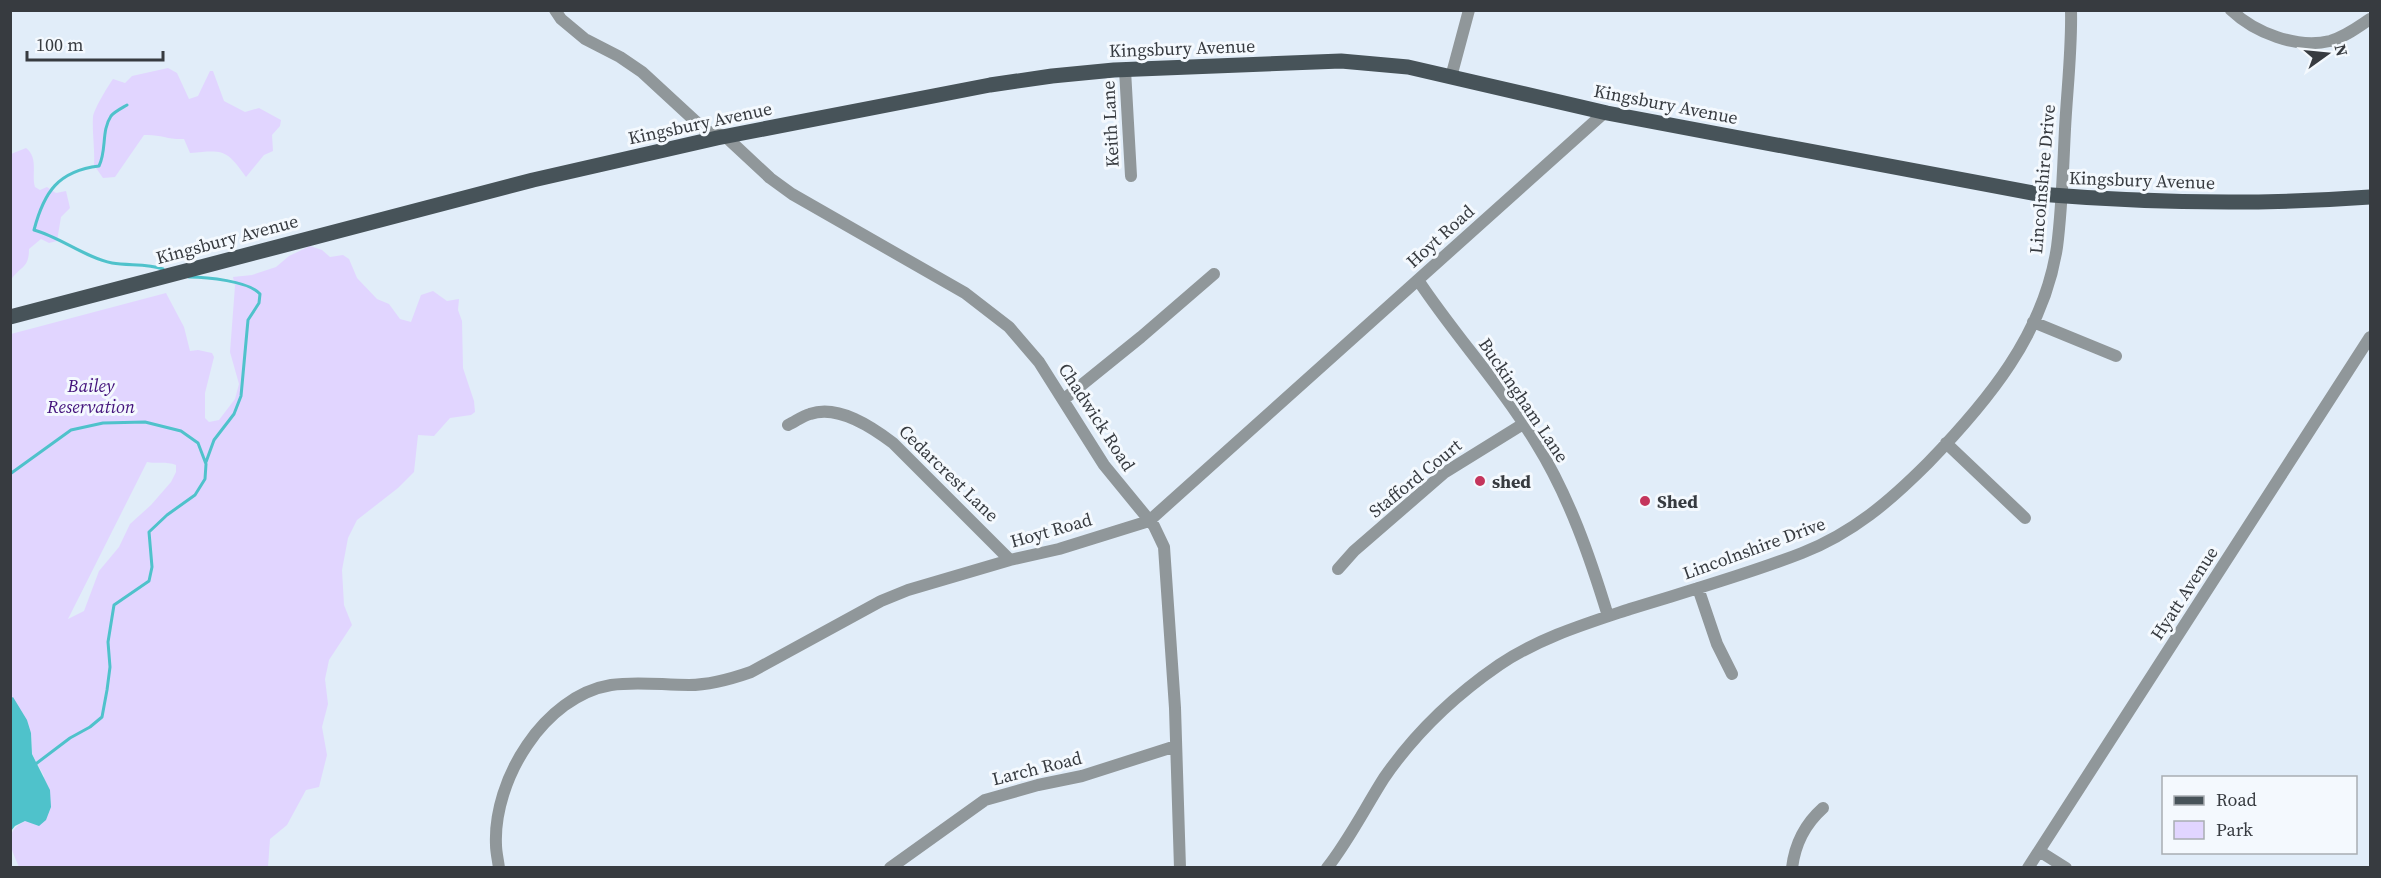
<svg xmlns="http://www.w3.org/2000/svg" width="2381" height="878" viewBox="0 0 2381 878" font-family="'Source Serif 4',serif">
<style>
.green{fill:#e1d5ff;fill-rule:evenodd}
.water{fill:#4fc2cb}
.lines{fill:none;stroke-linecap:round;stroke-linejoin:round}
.stream{stroke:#4fc2cb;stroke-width:3}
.minor{stroke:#90979a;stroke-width:12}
.major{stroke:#475359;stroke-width:15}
.poi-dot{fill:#c4355c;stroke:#f4f9fe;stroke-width:2}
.labels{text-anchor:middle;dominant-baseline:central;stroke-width:6;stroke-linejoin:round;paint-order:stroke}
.street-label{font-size:18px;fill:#373b40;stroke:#f4f9fe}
.park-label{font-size:18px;font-style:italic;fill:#43127b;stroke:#f4f9fe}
.poi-label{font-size:18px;font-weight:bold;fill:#373b40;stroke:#f4f9fe;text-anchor:start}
</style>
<rect width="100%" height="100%" fill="#e1edf9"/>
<path class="green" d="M168,68L177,73L189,99L198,96L210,71H213L224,101L245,112L259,108L281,120L280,126L272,135L273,151L264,155L246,177C226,149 224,150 190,153L184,139C169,140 160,134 144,135L115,177L103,178L94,165C95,149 92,133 93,117C94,109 108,86 113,79L125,83L132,76Z
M26,148C39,158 31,175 35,187L40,190L47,187L56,193L66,191L70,208L61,217L57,241L49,243L41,239L29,249C29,269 20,266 11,280V154Z
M310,246L322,250L330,257L343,255L349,259L357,278L377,299L389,304L400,319L411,322L421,295L433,291L447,301L459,299L458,310L462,321L463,368L474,401L475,412L471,415L450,418L434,436L418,435L414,472L398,488L357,520L348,538L342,570L344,605L352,625L329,660L325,679L328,704L322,727L327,755L319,787L306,790L287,825L270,839L268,867H19C11,848 2,833 25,821L44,776L32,754L31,732L11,733V334L166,293L184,327L190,351L198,350L212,353L214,357L205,393V418L209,422L219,420L235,399L239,384L230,352L235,286L233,277L252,275L276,267L289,256ZM147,462C157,464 166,461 176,465V472L171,482L151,505L130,524L119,547L99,571L84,611L68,619Z"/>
<path class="water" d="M13,697L27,720L31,733L32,754L50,790L51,807L46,820L39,826L25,821L15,826L11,831L10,699Z"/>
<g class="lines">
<path class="stream" d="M127,105C122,108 114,112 111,116C101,131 107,150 99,166C58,171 44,192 34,230C60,237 86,258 112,263C129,266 147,263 163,269
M189,277C206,277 249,281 260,294L259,303L248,320L241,396L234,414L214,440L206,462
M10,474L71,430L103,423L145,422L181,431L198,443L206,464L205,479L195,495L167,515L149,532L152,567L149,581L114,605L108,642L110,667L107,690L102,717L90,727L70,738L33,766"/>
<path class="minor" d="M555,10L561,19L585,39L620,57L642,72L706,131L725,136L770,178L792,194L965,293L1009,327L1039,362L1104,465L1154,526L1164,547L1175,708L1180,868
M2231,10C2255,33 2297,49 2330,41C2345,37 2358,27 2370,19
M1125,70L1131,176
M1451,77L1469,10
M1418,280C1455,336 1501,385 1536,443C1569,496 1590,557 1608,616
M2033,322L2116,356
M1063,400L1141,337L1214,274
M788,425C795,422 802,416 810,414C838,404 872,427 893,443L1010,560
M1946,443L2025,518
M1338,569L1354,551L1444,473L1523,424
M1698,588L1717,644L1732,674
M2039,851L2066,868
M499,868C498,860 496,852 496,845C493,780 544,696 611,685C637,681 662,685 689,685C710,685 731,679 751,672L881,601L908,590L1010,560L1059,549L1149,521L1604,113
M890,868L985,800L1038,785L1082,776L1176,746
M1327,868C1349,840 1365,808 1384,778C1415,733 1454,696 1499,665C1539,638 1585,624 1630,609C1688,591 1746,575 1802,553C1853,533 1890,501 1928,463C1987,402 2044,334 2057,247C2062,209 2063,168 2065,129C2067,90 2072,49 2071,10
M1792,868C1795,843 1805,824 1823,808
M2028,868L2370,337"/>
<path class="major" d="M10,317L533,180L717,138L990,85L1052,76L1114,70L1341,61L1408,67L1607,113L2038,194C2149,203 2260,205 2370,197"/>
</g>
<g class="poi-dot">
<circle cx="1480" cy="481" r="6"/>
<circle cx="1645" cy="501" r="6"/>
</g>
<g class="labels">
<g class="street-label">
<text transform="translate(1182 48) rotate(-2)">Kingsbury Avenue</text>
<text transform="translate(1666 104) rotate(11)">Kingsbury Avenue</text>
<text transform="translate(700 123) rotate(-12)">Kingsbury Avenue</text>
<text transform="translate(1110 124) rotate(-93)">Keith Lane</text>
<text transform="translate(2042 179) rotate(-85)">Lincolnshire Drive</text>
<text transform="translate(2142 180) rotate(2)">Kingsbury Avenue</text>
<text transform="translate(1440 236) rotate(-42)">Hoyt Road</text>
<text transform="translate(227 239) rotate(-15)">Kingsbury Avenue</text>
<text transform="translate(1524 400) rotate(56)">Buckingham Lane</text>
<text transform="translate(1097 417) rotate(57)">Chadwick Road</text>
<text transform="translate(949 473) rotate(44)">Cedarcrest Lane</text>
<text transform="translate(1415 478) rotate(-39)">Stafford Court</text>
<text transform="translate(1051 530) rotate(-16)">Hoyt Road</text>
<text transform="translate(1754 548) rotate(-20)">Lincolnshire Drive</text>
<text transform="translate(2184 593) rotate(-57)">Hyatt Avenue</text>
<text transform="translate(1037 768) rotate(-14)">Larch Road</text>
</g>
<g class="park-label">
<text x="91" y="385">Bailey<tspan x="91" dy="21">Reservation</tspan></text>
</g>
<g class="poi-label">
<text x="1492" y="481">shed</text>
<text x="1657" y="501">Shed</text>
</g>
</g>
<rect width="2381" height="878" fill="none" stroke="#373b40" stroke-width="24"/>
<rect x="2162" y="776" width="195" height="78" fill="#f4f9fe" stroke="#a8adb2" stroke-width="1.5"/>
<rect x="2174" y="796" width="30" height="9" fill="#475359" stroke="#a8adb2" stroke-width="1.5"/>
<text x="2216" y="806" font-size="18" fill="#373b40">Road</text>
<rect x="2174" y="821" width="30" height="18" fill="#e1d5ff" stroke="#a8adb2" stroke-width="1.5"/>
<text x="2216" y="836" font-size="18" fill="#373b40">Park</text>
<g transform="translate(2327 54) rotate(75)" stroke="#f4f9fe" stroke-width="4.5" paint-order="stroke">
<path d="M0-4.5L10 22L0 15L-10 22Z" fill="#373b40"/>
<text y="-9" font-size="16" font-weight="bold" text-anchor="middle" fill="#373b40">N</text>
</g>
<path d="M27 51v9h136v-9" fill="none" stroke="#373b40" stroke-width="3"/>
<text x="36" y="51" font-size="18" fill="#373b40" stroke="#f4f9fe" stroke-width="4.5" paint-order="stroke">100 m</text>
</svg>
